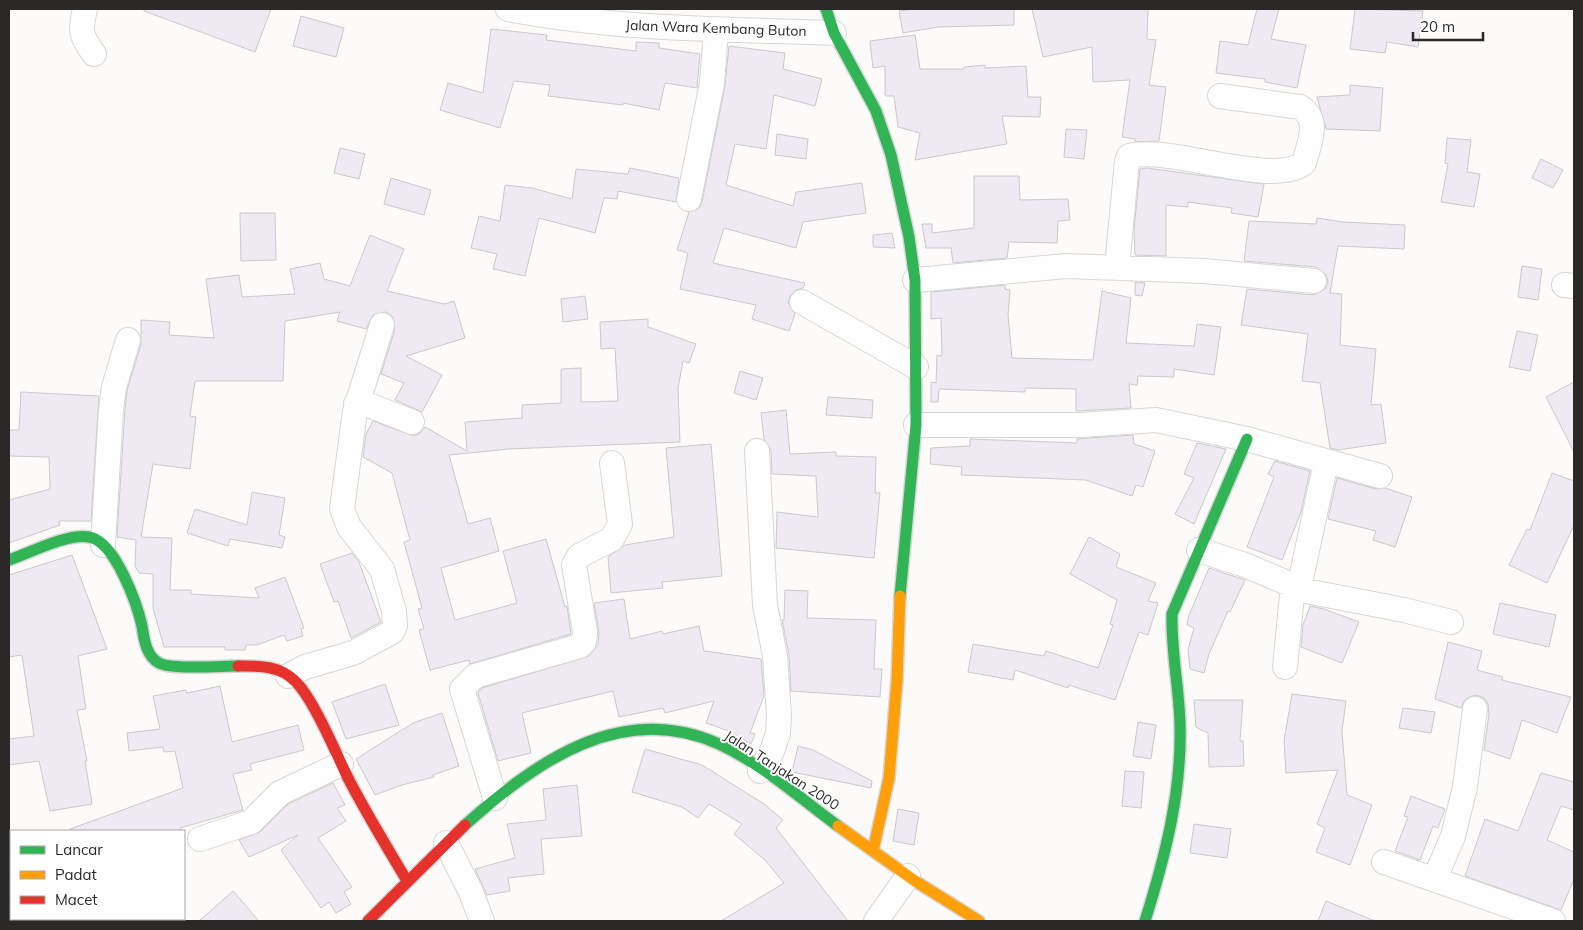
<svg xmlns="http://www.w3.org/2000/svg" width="1583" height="930" viewBox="0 0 1583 930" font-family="Mulish,sans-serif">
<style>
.building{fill:#eee9f2;stroke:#cacaca}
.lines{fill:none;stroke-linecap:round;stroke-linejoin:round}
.street-casing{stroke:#d7d7d5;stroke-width:26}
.fast-casing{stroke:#d7d7d5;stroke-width:14}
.slow-casing{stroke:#d7d7d5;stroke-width:14}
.jam-casing{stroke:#d7d7d5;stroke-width:14}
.street{stroke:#fffefe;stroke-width:24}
.fast{stroke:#30b455;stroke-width:11}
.slow{stroke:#ff9f0a;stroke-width:11}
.jam{stroke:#e5322d;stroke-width:11}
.labels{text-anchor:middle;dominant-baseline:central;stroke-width:4;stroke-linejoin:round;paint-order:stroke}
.street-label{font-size:14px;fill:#2a2928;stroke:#fff}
</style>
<rect width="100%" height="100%" fill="#fcfbf9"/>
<path class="building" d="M144,9H271L255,52L144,11Z
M914,9H1014V25L938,27L903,33L899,11Z
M1032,9H1148L1147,39L1156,40L1149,85L1166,87L1159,141L1135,142V139L1122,137L1130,80L1093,82L1092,47L1043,57Z
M1257,9H1279L1271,39L1306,45L1297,88L1265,82V79L1216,73L1220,41L1248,45Z
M1355,9L1423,11L1418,47L1387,42L1385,53L1350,49Z
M301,16L344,28L336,57L293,46Z
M491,29L547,35L546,40L636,51V42L659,43V48L700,54L697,88L665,83L659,110L623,103V105L548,96L550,85L514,81L500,128L440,110L448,83L483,93Z
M915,35L920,69H964V67L985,65V68L1026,66L1028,97H1041L1040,117L1002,116L1007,144L915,160L920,133L898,127L894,96H886L885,94V66L873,68L870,41Z
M729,46L785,53L783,69L822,79L815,106L774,95L766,149L735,144L726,185L793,206L796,192L862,183L866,213L803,222L796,248L724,228L713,263L805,283L803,288L796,290L790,296L788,303L795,314L789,331L752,319L756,305L680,289L688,253L677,250L689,212L699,208L702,202L725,86Z
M1350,85L1383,88L1380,131L1326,129L1317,97L1350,95Z
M1066,129L1087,130L1084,159L1064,157Z
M777,134L808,139L806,159L775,155Z
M1447,138L1471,140L1467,172L1480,174L1474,207L1441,202L1448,164L1445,163Z
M340,148L365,154L359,179L334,173Z
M1541,159L1563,170L1553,188L1532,178Z
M630,168L679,178L676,202L618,191L617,199L604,198L595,233L539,218L525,276L493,269L497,254L471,248L479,216L500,221L505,185L532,188L572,199L576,169L628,174Z
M1147,168L1264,184L1258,217L1231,213L1232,208L1188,202V207L1166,205V256L1135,255L1134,229L1140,169Z
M974,176H1019L1020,200L1068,199L1070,220L1058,221L1057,243L1009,242L1007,258L953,263L951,248H926L922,224H932V233L974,228Z
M391,178L431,190L424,215L384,204Z
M240,213H275L276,260L241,261Z
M1317,218L1343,222L1405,225L1404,249L1338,246L1330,293L1342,294L1340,345L1376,349L1371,405L1381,404L1386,443L1338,450L1330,448L1320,383L1302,381L1308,334L1241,325L1247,289L1313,295L1325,289L1328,282L1326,275L1316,267L1244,261L1249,221L1316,224Z
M892,233L895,248L873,247V235Z
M370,235L404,249L387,291L444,304L454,301L465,338L406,356L442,375L422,412L395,400L404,383L381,374L395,329L392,316L386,312L373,315L366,329L337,321L340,312L285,321L283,381H195L190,416L196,417L190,469L153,464L141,537L172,538L170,590H191V594L259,598L255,588L285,577L304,628L301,629L303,636L287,641L284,635L257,645H246L245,650H225V647H164L153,608V574L139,573L135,566L136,540L117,537L125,410L127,390L141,344V320L170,322L169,335L214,338L206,279L239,275L242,297L295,294L290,269L320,263L324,279L350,286Z
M1522,266L1542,269L1538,300L1518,297Z
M1135,282L1145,283L1142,296L1135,295Z
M1005,285V289L1010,290L1008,315L1012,358L1093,360L1102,291L1131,298L1126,343L1194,346L1197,324L1221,327L1214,375L1174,369V377L1138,376L1137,385L1129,384L1131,408L1076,411V389L1025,388V392L939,389L938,402H931V382L936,383L937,355L942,356L941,318L931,319V292Z
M585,296L588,319L563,322L561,299Z
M648,319V327L696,344L689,363L683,361L678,388L680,442L509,449L449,455L468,524L490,518L499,551L441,568L455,620L517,603L503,551L546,539L565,607L567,606L571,634L470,664L469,660L430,670L419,630L424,629L418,609L422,608L404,542L410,540L392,473L363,457L366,434L373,421L414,436L420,433L425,427L467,451L465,422L522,418V405L561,403V369L581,368V402L618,401L615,348L601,349L600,322Z
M1517,331L1538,335L1530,371L1509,367Z
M740,371L763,378L756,400L734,393Z
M1574,382V452L1546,397Z
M21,392L99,396L91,521H59L60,525L9,543V500L50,489L49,457L9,456V430H19Z
M828,397L873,400L872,418L826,415Z
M786,410L790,454L836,452V456L876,457L875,493H880L874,558L776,548L777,512L818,517L816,476L772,474L771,450L764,439L761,413Z
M1133,435L1134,444L1155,451L1143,487L1136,485L1132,496L1086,480L961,475L962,467L930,464L931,448L970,446V439L1077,443V439Z
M1197,443L1226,449L1194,524L1175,514L1194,478L1184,474Z
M711,444L722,576L662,582L663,588L611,593L608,557L625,545L674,537L666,448Z
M1275,461L1310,471L1301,512L1282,560L1247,547L1274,477L1268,474Z
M1552,473L1574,481V525L1547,583L1509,565L1527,529L1530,530Z
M1337,478L1376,489L1385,488L1412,497L1395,547L1373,540L1376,531L1328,519Z
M252,492L285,498L279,535L285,537L282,548L230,539L228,546L187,533L195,509L247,525Z
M1089,537L1120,554L1116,567L1156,583L1148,601L1158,603L1148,635L1139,632L1115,700L1069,685L1068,688L1015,670L1013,680L968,672L973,644L1044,656L1046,651L1098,668L1113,625L1110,624L1117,600L1070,574Z
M352,553L359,562L381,622L351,638L338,601L334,602L320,564Z
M72,555L107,649L78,656L86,709L77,710L87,761H85L92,804L50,811L39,761L9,765V739L34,736L22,655L9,657V575Z
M1209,568L1245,580L1230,612L1228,611L1209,654L1204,673L1190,669L1188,650L1194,628L1187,625L1188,618Z
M785,590L808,591L807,618L876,620L874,669H882L880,697L791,691L789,655L782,620H784Z
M624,599L630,639L662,631L663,634L699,626L704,651L761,659L764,696L750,733L755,734L751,744L726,730L706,723L714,701L665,713L663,708L619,717L613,691L522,713L531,753L498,761L478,693L482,688L589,656L598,644L599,633L594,603Z
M1500,603L1556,615L1549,647L1493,634Z
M1310,606L1324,609L1359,622L1342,663L1301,647L1303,625Z
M1448,642L1482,651L1477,670L1503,677L1502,680L1571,697L1557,733L1522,720L1510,759L1484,750L1489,714L1488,704L1484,698L1476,695L1469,697L1464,701L1461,708L1435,699Z
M385,684L399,725L346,739L332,702Z
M220,686L232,742L298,725L304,750L250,764L252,770L233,774L243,810L180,828L181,831H70V829L183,788L175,751L164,752L163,747L129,751L127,733L160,729L153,696L186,690L187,693Z
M1292,694L1346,701L1342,731L1347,795L1372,805L1350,865L1316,852L1325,828L1317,824L1338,770L1286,773L1284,741Z
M1194,700H1243L1240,741H1243L1244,766L1209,767L1208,733L1196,727Z
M1403,708L1435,712L1431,733L1399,728Z
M442,713L459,766L433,775L434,777L402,785L375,795L356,759L413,723Z
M1138,722L1156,725L1151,759L1133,756Z
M798,746L813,750L872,781L871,788L792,772Z
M645,749L702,765L764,804L783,820L776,828L848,921H721L784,883L765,860L734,834L742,824L709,804L698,818L682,807L632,792Z
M1125,771L1144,772L1141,808L1122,806Z
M1541,773L1574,782V810L1561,806L1547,840L1574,852V879L1561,910L1465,876L1485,819L1518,831Z
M333,783L345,805L337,808L346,821L318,838L352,887L344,892L351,904L336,913L329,902L321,908L281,850L298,835L249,857L239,840L260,832L288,804Z
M577,785L582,836L541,839L544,874L508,878L510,891L487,895L475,869L515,858L507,824L546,820L543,789Z
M1411,796L1445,809L1438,828L1433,826L1420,860L1395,851L1408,817L1404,816Z
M898,809L919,813L914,845L893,841Z
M1194,824L1231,829L1227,858L1190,853Z
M233,891L259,921H199Z
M1326,901L1375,921H1318Z"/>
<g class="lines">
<defs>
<path id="street" d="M85,9C80,31 80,35 94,54
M508,9C616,30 725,29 834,33
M689,199L712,83L716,31
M1117,267L1127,161L1129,156C1171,145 1272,188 1304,163C1309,143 1321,120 1300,107L1220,96
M915,280L1066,266L1204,271L1314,281
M1564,285L1574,286
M802,302L916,367
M356,404L369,405L412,422
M916,425H1080L1156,420L1247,439L1380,476
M757,451L765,605L775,656L779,716L778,734L772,751L760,771
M103,545L111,409L114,387L128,340
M1199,550L1245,565L1306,591L1404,610L1451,622
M1299,588L1326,462
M1285,667L1293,585
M288,676L305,667L353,653L392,632L395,626L394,611L382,569L349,527L342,509L355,411L382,325
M495,798L462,689L475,676L580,646L584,642L585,632L574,565L579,556L612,539L620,524L612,463
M200,839L251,822L280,793L341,764
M446,843L470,890L482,921
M1384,862L1553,921
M1435,878L1453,836L1465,787L1475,709
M876,921L908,876"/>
<path id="fast" d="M826,9L834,33L876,111L891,155L909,237L915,280L916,425L900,596
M9,560C30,553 67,533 89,537C115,541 137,604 142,626C144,639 146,656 159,663C172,670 221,666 238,666
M465,825C536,762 621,700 719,744C762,764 800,798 838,826
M1145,921C1165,857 1182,792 1180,724C1179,687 1171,651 1172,614L1247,439"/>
<path id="slow" d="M838,826L915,881L979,921
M873,851L889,778L897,680L900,596"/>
<path id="jam" d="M238,666C259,666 279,665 295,681C313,698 336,753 348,778C366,813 387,847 407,881
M368,921L465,825"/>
</defs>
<use href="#street" class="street-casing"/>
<use href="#fast" class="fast-casing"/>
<use href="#slow" class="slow-casing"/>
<use href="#jam" class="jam-casing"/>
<use href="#street" class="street"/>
<use href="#fast" class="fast"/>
<use href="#slow" class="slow"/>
<use href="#jam" class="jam"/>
</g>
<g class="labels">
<g class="street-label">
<text transform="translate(716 28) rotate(2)">Jalan Wara Kembang Buton</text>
<text transform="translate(782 770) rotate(33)">Jalan Tanjakan 2000</text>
</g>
</g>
<rect width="1583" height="930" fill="none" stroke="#2a2928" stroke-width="20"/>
<rect x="10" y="830" width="175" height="90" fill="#ffffff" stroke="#aaa9a9"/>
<rect x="20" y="846" width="25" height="8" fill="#30b455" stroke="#aaa9a9"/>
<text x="55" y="855" font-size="15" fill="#2a2928">Lancar</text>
<rect x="20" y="871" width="25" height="8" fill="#ff9f0a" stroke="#aaa9a9"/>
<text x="55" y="880" font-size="15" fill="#2a2928">Padat</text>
<rect x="20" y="896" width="25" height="8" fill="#e5322d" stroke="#aaa9a9"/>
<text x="55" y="905" font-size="15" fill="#2a2928">Macet</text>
<path d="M1413 32v8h70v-8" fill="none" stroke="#2a2928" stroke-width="2.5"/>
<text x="1420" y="32" font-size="15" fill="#2a2928" stroke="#ffffff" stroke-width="4" paint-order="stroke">20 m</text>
</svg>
